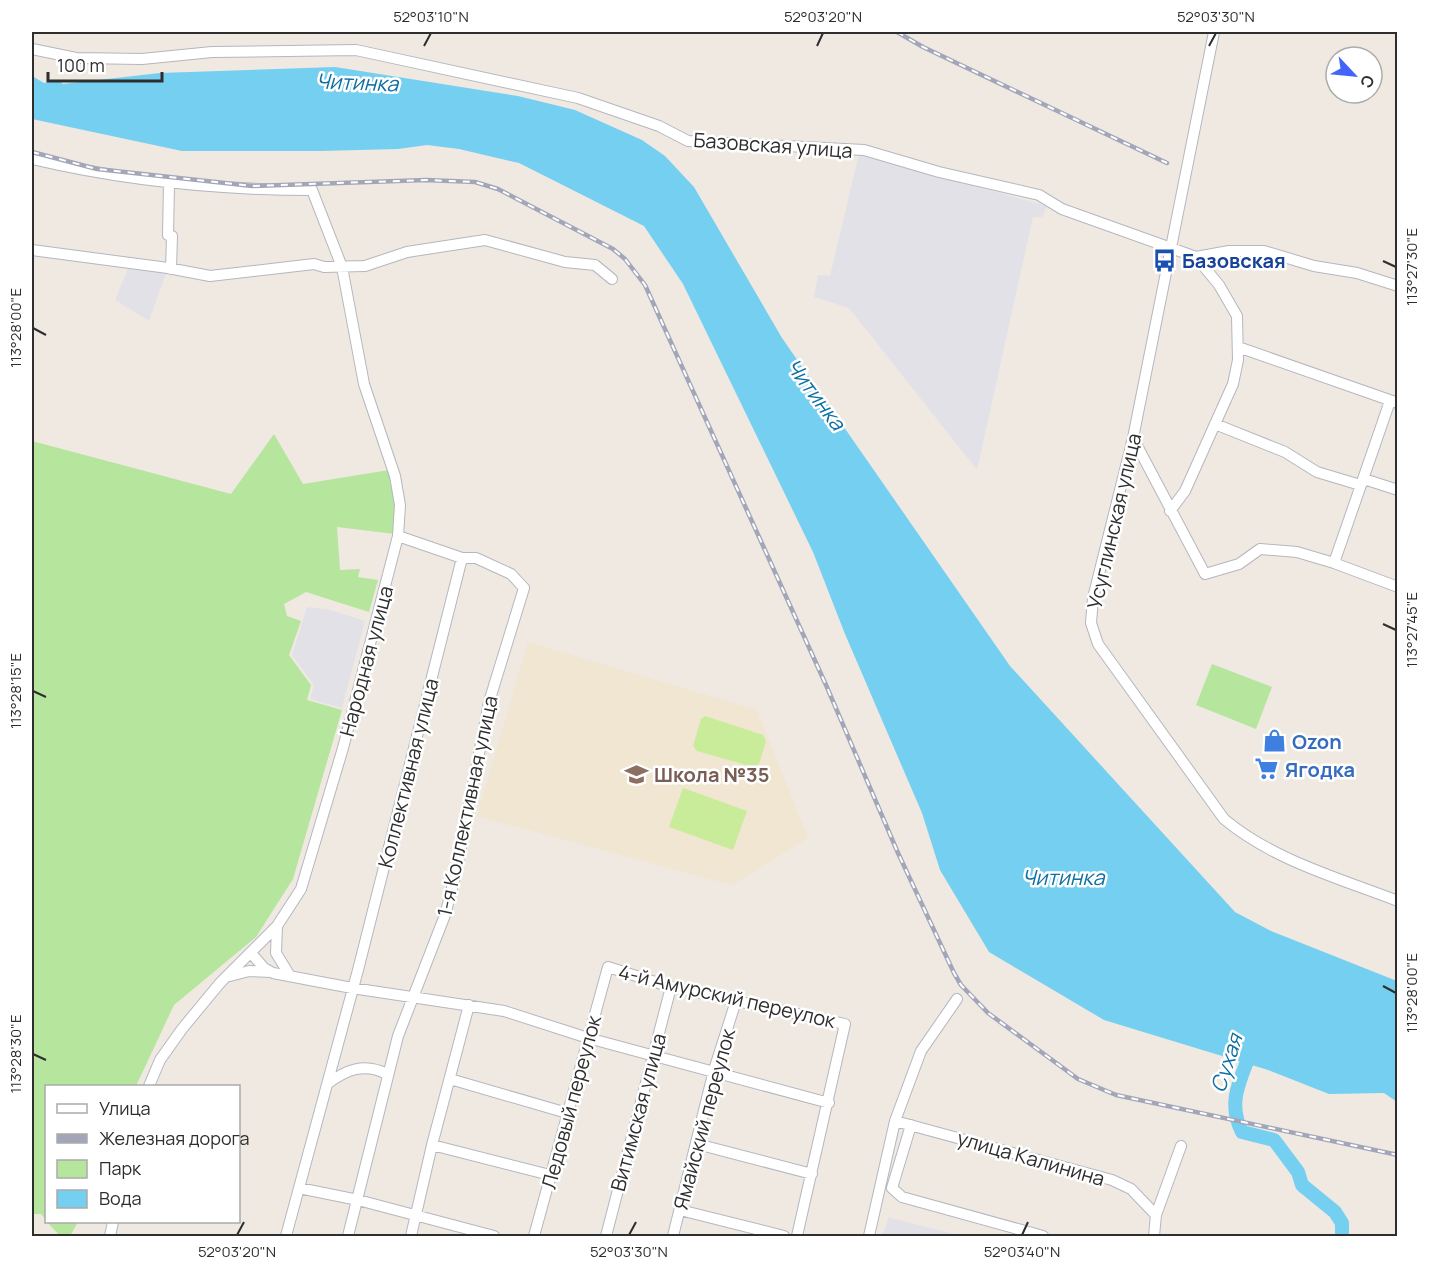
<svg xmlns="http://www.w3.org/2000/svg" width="1429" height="1268" viewBox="0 0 1429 1268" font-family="Manrope,sans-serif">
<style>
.industrial{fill:#e3e1e8}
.education{fill:#f0e6d1}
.green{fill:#b6e59e}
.pitch{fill:#c9ec9a}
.water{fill:#75cff0}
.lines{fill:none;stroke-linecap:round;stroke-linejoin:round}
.river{stroke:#75cff0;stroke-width:14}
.minor-casing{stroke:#b4b7c1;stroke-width:12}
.minor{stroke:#fff;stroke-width:10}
.rail-casing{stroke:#a3a6b8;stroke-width:4.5}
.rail{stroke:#fff;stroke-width:2;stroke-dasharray:7;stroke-linecap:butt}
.ticks{fill:none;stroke:#2e2e2e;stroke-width:2}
.labels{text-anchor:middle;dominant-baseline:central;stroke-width:5;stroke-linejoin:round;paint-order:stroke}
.street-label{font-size:20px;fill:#2e2e2e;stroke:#fff}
.transit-label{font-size:20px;font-weight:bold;fill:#164399;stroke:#fff;text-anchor:start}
.shop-label{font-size:20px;font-weight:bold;fill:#366cbe;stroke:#fff;text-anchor:start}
.education-label{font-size:20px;font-weight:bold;fill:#785e54;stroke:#fff;text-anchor:start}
.water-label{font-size:21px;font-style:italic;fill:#0d6fa3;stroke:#fff}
.neatline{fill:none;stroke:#2e2e2e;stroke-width:2}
.ticks-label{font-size:15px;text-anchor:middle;fill:#2e2e2e}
</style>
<rect width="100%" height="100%" fill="#efe9e1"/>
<path class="industrial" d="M859,154L1047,206L1042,217H1033L977,470L849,308L814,297L818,275L830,276Z
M129,266L167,271L149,321L115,300Z
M307,607L331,610L365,621L342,708L310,699L314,685L292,655Z
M889,1217L891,1218L962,1236H882Z"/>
<path class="education" d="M528,642L757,710L808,838L732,885L477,816Z"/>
<path class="green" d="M274,434L303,484L389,470L398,507L395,534L337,527L340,570L360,569L358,577L378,580L369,612L306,592L284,604L287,616L301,621L289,655L311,685L307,700L342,710L293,879L256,937L174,1005L136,1086H46V1220L41,1214H32V441L231,494Z
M1212,664L1272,687L1256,729L1196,705Z
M47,1222H78L70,1236H60Z"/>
<path class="pitch" d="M705,716L763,735L766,741L759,764L753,767L697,751L693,746L701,719Z
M683,788L747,811L733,850L669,827Z"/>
<path class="water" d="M335,67L518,96L575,110L642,140L665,156L694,187L782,338L1010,666L1235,912L1271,931L1397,981V1102L1384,1093L1329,1094L1268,1070L1104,1020L989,952L940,870L922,813L845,634L813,552L683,284L644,226L519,163L459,149L427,145L398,149L320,151H182L32,119V76L44,83L58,80L63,84L160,73Z"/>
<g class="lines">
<path class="river" d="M1253,1046C1242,1077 1226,1101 1242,1132L1274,1140L1298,1172L1302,1185L1335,1212L1342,1223V1236"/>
<defs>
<path id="minor" d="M1214,32L1133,438L1093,598L1091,623L1098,644L1224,819C1273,860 1338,878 1398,901
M32,49L76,58L142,59L212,52L356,50L578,98L659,126L688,141L864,150L939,172L1039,195L1062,209L1196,257L1229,251H1264L1314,266L1357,273L1398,286
M32,159C125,181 215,190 312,190L342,267L364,384L395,476L400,505L398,536L343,748L301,889L277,926L220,983L182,1029L160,1060L149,1086
M169,184L168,235L172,236L171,269
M32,250L168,268L210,276L314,264L324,267L365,266L407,252L485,240L565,262L595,265L612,279
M1238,347L1398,403
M1215,424L1285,452L1317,472L1357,484L1367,480L1398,490
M1133,438L1205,574L1239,564L1260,549L1297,552L1334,563L1398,587
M1170,511L1185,491L1215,424L1233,384L1238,360L1237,316L1219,285L1196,257
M1334,563L1390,401
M277,926L276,953L290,976
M251,953L264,968L273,973L352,988L504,1011L588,1038L829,1103
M230,976L249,971L271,972
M450,1079L567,1113
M327,1084C346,1070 364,1062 387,1074
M895,1121L1112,1180L1131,1189L1156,1215
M911,1125L892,1188L902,1197L1043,1236
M697,1144L812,1174
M432,1145L550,1175
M299,1188L358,1200L494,1236
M680,1210L784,1236
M110,1236L113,1222
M286,1236L358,970L462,558
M348,1236L398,1036L445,915L456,873L489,702L524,588L511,574L476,558H462L398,536
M411,1236L432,1145L469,1005
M534,1236L608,967L671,987L845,1024L797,1236
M606,1236L671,987
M673,1236L714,1070L736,1001
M869,1236L895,1121L921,1051L957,999
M1154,1236L1156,1215L1181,1146"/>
</defs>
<use href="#minor" class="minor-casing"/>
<use href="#minor" class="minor"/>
<defs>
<path id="rail" d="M897,32L923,47L1167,163
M32,152L97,169L252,186L426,180L475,182L498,189L613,249L625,259L645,285L826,685L898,853L954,973L961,985L988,1013L1078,1079L1116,1095L1398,1155"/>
</defs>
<use href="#rail" class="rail-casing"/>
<use href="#rail" class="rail"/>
</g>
<path class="ticks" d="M424,46L431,33M817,46L823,33M1209,46L1216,33M1383,261L1396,267M33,328L46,335M1383,624L1396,630M33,691L46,697M1383,986L1396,993M33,1054L46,1060M237,1235L244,1222M629,1235L636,1222M1022,1235L1028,1222"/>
<defs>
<symbol id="bus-bare" viewBox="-9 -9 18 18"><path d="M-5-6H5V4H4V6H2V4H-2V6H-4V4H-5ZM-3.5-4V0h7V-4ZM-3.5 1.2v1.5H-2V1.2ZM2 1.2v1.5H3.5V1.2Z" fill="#1a4fb4" stroke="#fff" stroke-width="2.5" paint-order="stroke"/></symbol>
<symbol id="shop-bare" viewBox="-9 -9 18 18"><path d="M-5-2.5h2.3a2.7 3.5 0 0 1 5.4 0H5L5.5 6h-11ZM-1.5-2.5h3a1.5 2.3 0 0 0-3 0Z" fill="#3f7fe0" stroke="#fff" stroke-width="2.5" paint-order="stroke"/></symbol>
<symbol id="supermarket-bare" viewBox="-9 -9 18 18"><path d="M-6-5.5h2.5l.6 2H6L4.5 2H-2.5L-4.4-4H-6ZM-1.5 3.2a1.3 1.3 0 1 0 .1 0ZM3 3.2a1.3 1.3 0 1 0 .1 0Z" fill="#3f7fe0" stroke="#fff" stroke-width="2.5" paint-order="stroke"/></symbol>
<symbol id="school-bare" viewBox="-9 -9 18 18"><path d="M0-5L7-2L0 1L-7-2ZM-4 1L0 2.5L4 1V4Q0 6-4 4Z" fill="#8d6e63" stroke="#fff" stroke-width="2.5" paint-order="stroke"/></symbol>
</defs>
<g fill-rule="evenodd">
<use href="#bus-bare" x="1148" y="244" width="33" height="33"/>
<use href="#shop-bare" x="1258" y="724" width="33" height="33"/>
<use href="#supermarket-bare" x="1250" y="752" width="33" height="33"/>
<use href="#school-bare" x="620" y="758" width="33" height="33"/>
</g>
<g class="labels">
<g class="street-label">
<text transform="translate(773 145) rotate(4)">Базовская улица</text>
<text transform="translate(1114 521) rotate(-77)">Усуглинская улица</text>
<text transform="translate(366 661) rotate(-75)">Народная улица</text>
<text transform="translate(408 773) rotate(-76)">Коллективная улица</text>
<text transform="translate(467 806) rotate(-78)">1-я Коллективная улица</text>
<text transform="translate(727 996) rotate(13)">4-й Амурский переулок</text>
<text transform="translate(571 1102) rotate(-75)">Ледовый переулок</text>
<text transform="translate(638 1112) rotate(-75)">Витимская улица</text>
<text transform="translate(704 1119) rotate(-75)">Ямайский переулок</text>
<text transform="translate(1031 1158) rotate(16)">улица Калинина</text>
</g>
<g class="transit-label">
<text x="1182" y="260">Базовская</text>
</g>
<g class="shop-label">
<text x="1292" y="741">Ozon</text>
<text x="1285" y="769">Ягодка</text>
</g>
<g class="education-label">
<text x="654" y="774">Школа №35</text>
</g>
<g class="water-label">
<text transform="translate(357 82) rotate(2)">Читинка</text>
<text transform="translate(816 394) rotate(53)">Читинка</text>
<text x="1063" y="877">Читинка</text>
<text transform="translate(1226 1063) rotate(-72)">Сухая</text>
</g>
</g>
<rect width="1429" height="1268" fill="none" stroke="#ffffff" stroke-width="66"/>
<rect x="45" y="1085" width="195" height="138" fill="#ffffff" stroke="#ababab" stroke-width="1.5"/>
<rect x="57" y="1104" width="30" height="9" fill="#ffffff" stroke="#ababab" stroke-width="1.5"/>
<text x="99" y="1115" font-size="18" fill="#2e2e2e">Улица</text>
<rect x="57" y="1134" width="30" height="9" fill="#a3a6b8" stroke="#ababab" stroke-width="1.5"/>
<text x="99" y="1145" font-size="18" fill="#2e2e2e">Железная дорога</text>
<rect x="57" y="1160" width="30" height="18" fill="#b6e59e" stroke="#ababab" stroke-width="1.5"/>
<text x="99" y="1175" font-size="18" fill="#2e2e2e">Парк</text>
<rect x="57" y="1190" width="30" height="18" fill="#75cff0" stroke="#ababab" stroke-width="1.5"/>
<text x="99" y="1205" font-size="18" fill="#2e2e2e">Вода</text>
<g transform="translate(1354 75) rotate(116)"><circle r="28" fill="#ffffff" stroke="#ababab" stroke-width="1.5"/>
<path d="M0-4.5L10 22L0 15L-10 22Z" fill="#4264fb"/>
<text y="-9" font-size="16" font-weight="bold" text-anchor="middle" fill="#2e2e2e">С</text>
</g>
<path d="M48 72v9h114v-9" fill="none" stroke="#2e2e2e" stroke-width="3"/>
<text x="57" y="72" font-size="18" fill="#2e2e2e" stroke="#ffffff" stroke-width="4.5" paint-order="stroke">100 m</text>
<rect x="33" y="33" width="1363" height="1202" class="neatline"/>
<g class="ticks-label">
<text x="431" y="22">52°03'10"N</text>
<text x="823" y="22">52°03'20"N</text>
<text x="1216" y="22">52°03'30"N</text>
<text transform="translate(1412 267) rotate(-90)" y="5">113°27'30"E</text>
<text transform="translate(16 328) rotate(-90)" y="5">113°28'00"E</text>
<text transform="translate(1412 630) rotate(-90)" y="5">113°27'45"E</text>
<text transform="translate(16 691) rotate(-90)" y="5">113°28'15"E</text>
<text transform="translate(1412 993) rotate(-90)" y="5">113°28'00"E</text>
<text transform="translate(16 1054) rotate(-90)" y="5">113°28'30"E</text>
<text x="237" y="1257">52°03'20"N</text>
<text x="629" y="1257">52°03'30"N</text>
<text x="1022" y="1257">52°03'40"N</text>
</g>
</svg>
